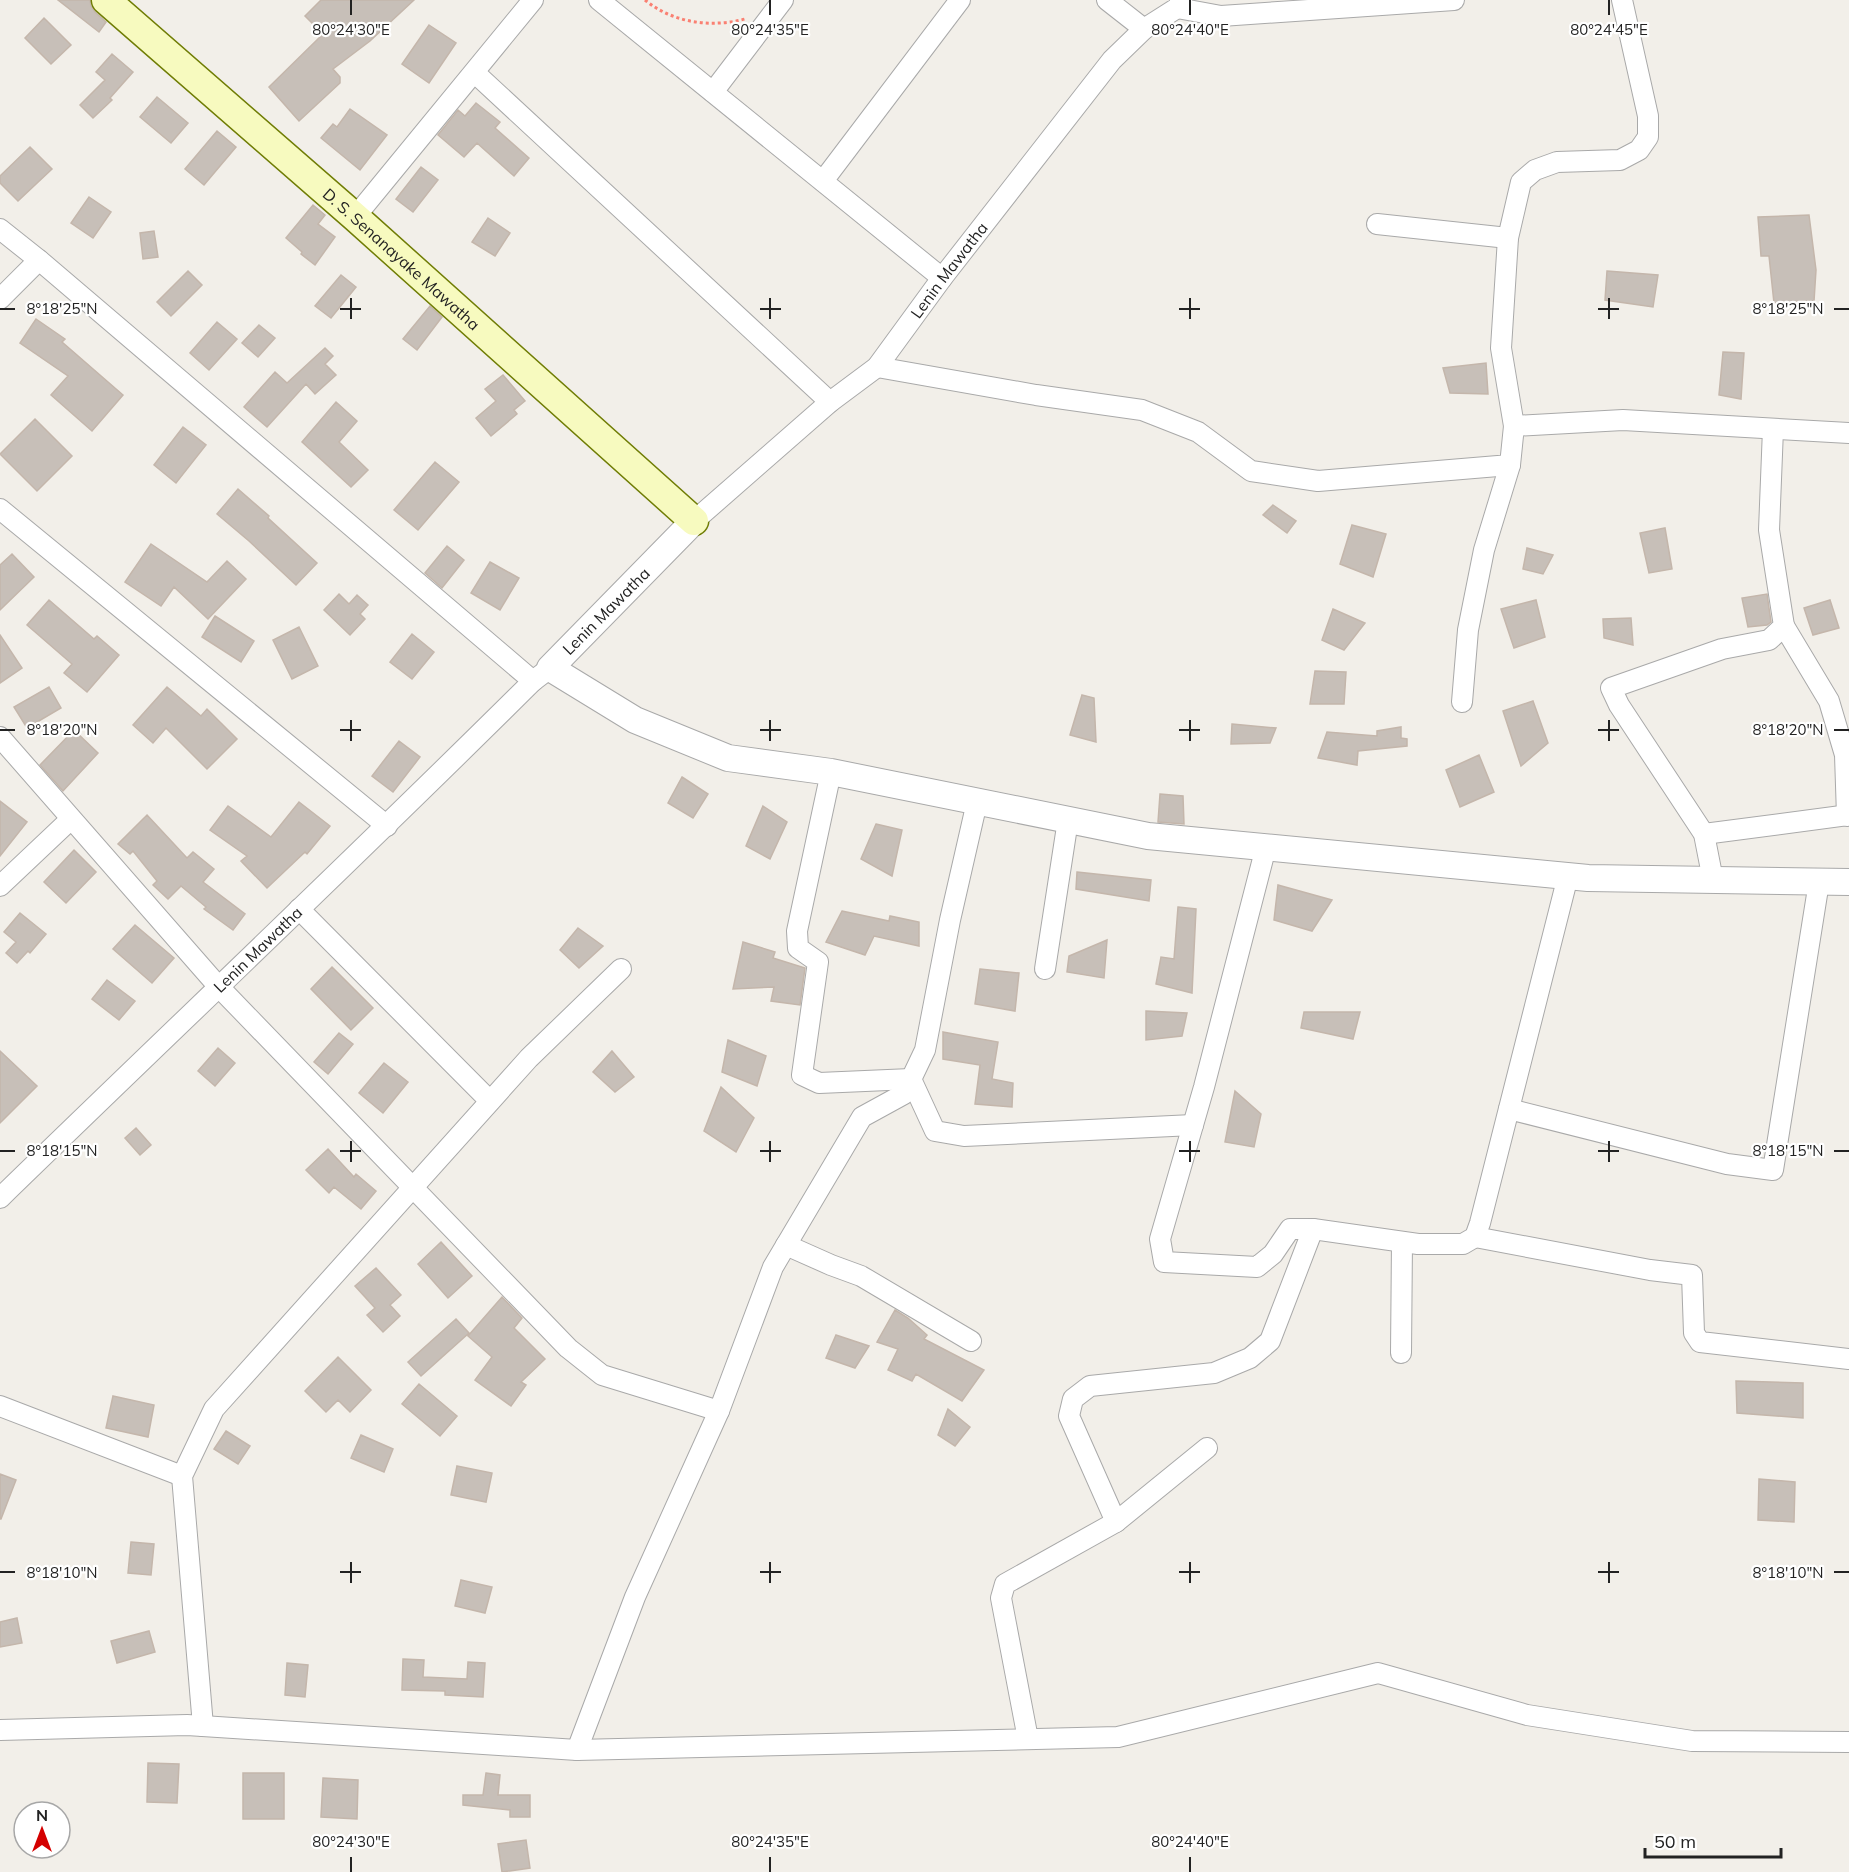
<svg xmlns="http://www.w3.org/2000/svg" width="1849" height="1872" viewBox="0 0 1849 1872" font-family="Mulish,sans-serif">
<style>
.building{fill:#c7bfb8;stroke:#c4b6ab;stroke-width:1.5}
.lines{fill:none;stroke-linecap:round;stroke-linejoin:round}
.minor-casing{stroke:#a9a9a9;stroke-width:22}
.tertiary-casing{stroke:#a9a9a9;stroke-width:28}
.secondary-casing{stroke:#707d05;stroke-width:31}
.path{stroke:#fa8072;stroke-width:3;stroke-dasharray:3 3;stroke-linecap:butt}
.minor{stroke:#fff;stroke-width:20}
.tertiary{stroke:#fff;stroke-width:26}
.secondary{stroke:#f7fabf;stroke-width:28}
.ticks{fill:none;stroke:#222;stroke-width:2}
.labels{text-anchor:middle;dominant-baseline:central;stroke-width:4.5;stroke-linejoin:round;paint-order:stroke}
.street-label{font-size:16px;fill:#222;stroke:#fff}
.ticks-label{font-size:15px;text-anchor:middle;fill:#222;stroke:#fff;stroke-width:4.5;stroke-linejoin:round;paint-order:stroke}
</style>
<rect width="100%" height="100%" fill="#f2efe9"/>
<path class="building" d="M58,0H90L91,6L95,12L106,22L99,32Z
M321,0H414L370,41L333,69L340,77V83L299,121L269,87L323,34L305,16Z
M44,18L71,45L51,64L25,38Z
M429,25L456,43L429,83L402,64Z
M112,54L133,72L110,98L112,100L93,118L80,105L105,80L96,72Z
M157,97L188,123L171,143L140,117Z
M476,103L500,122L495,128L529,158L514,176L477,143L464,157L438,135L458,110L465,116Z
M350,109L387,135L360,170L321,138L333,124L337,127Z
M217,131L236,147L204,185L185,169Z
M30,147L52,169L18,201L0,183V176Z
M421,167L438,180L413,212L396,199Z
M89,197L111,212L93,238L71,223Z
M313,205L325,215L318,224L335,237L315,265L301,254L302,252L286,238Z
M1809,215L1816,270L1814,301L1774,303L1769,256H1761L1758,217Z
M488,218L510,233L495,256L472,242Z
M154,231L158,257L143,259L140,233Z
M188,271L202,285L171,316L157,302Z
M1607,271L1658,275L1653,307L1605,300Z
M341,275L356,287L331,318L315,306Z
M430,306L442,317L417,350L403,339Z
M36,319L65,339L62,342L123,395L92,431L51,395L68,376L20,343Z
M217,322L237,339L209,370L190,353Z
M259,325L275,338L258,357L242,343Z
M325,348L333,356L325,364L336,375L315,394L306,384L267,427L244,407L275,372L287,383Z
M1723,352L1744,353L1741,399L1719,395Z
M1486,363L1488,394L1450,393L1443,368Z
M503,375L525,401L514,410L517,414L491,436L476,418L496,401L485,389Z
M336,402L357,421L339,442L368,470L351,487L302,442Z
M35,419L72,456L37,491L0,454Z
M183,427L206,445L176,483L154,465Z
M435,462L459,482L418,530L394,510Z
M238,489L269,516L268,518L317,563L296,585L249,541L217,514Z
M1273,505L1296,521L1287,533L1263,515Z
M1352,525L1386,534L1373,577L1340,564Z
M1665,528L1672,569L1649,573L1640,533Z
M151,544L207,582L227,561L246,579L208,619L174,587L161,606L125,582Z
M447,546L464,560L442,588L425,573Z
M1527,548L1553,555L1543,574L1523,569Z
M12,554L34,577L0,610V565Z
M490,562L519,578L500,610L471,593Z
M339,594L349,604L357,595L368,605L360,614L365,619L350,635L324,610Z
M1767,594L1771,622L1767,625L1748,627L1742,598Z
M49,600L94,639L97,636L119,655L87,692L64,673L72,664L27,625Z
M1536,600L1545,637L1514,648L1501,609Z
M1830,600L1839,628L1813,635L1804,608Z
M1333,609L1365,623L1344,650L1322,640Z
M215,616L254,641L241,662L202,637Z
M1631,618L1633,645L1604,638L1603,619Z
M299,627L318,666L292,679L273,640Z
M412,634L434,652L412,679L390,662Z
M0,635L22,668L0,683Z
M1315,671L1346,672L1344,704H1310Z
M49,687L61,708L27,728L14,707Z
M167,687L201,716L207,709L237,739L207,769L166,728L153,743L133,725Z
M1082,695L1094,698L1096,742L1070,735Z
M1533,701L1548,743L1521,766L1503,711Z
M1232,724L1276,728L1270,743L1231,744Z
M1401,727V738L1407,739V746L1358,751L1357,765L1318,758L1327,732L1377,736V731Z
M74,730L98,753L63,791L40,765Z
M399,741L420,757L393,792L372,776Z
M1479,755L1494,792L1460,807L1446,770Z
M682,777L708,794L693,818L668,803Z
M1160,794L1183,796L1184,824L1158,822Z
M0,801L27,822L0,856Z
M299,802L330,826L307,854L305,852L267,888L241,861L247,856L210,830L228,806L271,837Z
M763,806L787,822L770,859L746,846Z
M147,815L187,858L193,852L214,869L203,882L245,914L233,930L204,909L206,907L181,886L168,899L153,885L157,881L133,851L130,854L118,844Z
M876,824L902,830L892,876L861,859Z
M74,850L96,872L66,903L44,882Z
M1077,872L1151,880L1149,901L1076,889Z
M1278,885L1332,900L1312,931L1274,920Z
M1178,907L1196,909L1192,993L1156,984L1161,957L1174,959Z
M842,911L889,921L890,916L919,922V946L874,936L865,955L826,942Z
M20,913L46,934L30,953L28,951L17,963L6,953L16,942L4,932Z
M135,925L174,958L152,983L113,949Z
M578,928L603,946L579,968L560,950Z
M1107,940L1104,978L1067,972L1069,956Z
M743,942L775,952L773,958L805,968L800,1005L771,1001L774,987L733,989Z
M332,967L373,1008L351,1030L311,989Z
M980,969L1019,973L1015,1011L975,1004Z
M107,980L135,1001L119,1020L92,999Z
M1146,1011L1187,1013L1182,1036L1146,1040Z
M1304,1012H1360L1353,1039L1301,1028Z
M943,1032L998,1042L992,1079L1013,1083L1012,1107L975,1104L980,1065L943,1059Z
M339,1033L353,1044L328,1074L314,1062Z
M728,1040L766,1056L757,1086L722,1072Z
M218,1048L235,1063L215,1086L198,1071Z
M0,1051L37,1086L0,1123Z
M612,1051L634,1077L615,1092L593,1072Z
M384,1063L408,1082L383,1113L359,1093Z
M721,1087L754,1118L736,1152L704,1131Z
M1235,1091L1261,1114L1254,1147L1225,1142Z
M136,1128L151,1145L140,1155L125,1138Z
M328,1149L354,1177L356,1174L376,1191L361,1209L334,1187L329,1193L306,1170Z
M441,1242L472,1276L448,1298L418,1264Z
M376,1268L401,1295L390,1305L400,1316L383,1332L367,1315L375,1308L355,1286Z
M502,1297L522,1318L514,1328L545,1359L521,1382L526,1385L511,1406L475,1380L492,1357L468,1336Z
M895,1310L908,1318L927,1335L924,1339L984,1370L962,1401L916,1374L912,1381L888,1370L898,1349L877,1342Z
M456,1319L469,1333L421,1376L408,1362Z
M836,1335L869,1346L855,1368L826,1358Z
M338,1357L371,1390L350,1412L338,1400L326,1412L305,1391Z
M1736,1381L1803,1383V1418L1737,1413Z
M419,1384L457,1416L440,1436L402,1404Z
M113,1396L154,1405L148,1437L106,1428Z
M948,1409L970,1427L955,1446L938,1435Z
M226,1431L250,1446L238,1464L214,1449Z
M361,1435L393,1449L384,1472L351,1458Z
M457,1466L492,1473L486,1502L451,1495Z
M0,1474L16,1480L1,1519H0Z
M1759,1479L1795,1482L1794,1522L1758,1520Z
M131,1542L154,1544L151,1575L128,1573Z
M461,1580L492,1587L485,1613L455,1606Z
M17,1618L22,1643L0,1647V1622Z
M149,1631L155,1652L117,1663L111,1641Z
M403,1659L424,1660L423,1677L467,1679L468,1662L485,1663L483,1697L445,1695V1691L402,1690Z
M287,1663L308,1665L305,1697L285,1695Z
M148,1763L179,1764L177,1803L147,1802Z
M243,1773H284V1819H243Z
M486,1773L500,1775L498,1795H530V1817H510V1810L463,1805V1795H483Z
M323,1778L358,1780L357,1819L321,1817Z
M526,1840L530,1868L502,1872L498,1844Z"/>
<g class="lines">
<defs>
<g id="minor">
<path d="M599,0L942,278"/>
<path d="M1107,0L1144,29"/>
<path d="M1177,8L1221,16L1454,0"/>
<path d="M475,73L830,402"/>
<path d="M713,92L783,0"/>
<path d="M823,181L960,0"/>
<path d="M355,217L533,0"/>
<path d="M1377,224L1508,238"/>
<path d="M0,229L39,260L533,681"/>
<path d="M0,299L39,260"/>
<path d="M877,367L1036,395L1142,410L1198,432L1251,471L1318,481L1510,465L1514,426L1623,420L1849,433"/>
<path d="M1514,426L1501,348L1508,238L1521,182L1535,170L1557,162L1620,160L1639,150L1648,137V116L1622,0"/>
<path d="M0,509L387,826"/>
<path id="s1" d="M694,521L830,402L877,367L942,278L1112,60L1144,29L1177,8L1182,0"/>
<path d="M1784,626L1829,701L1845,755L1847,816"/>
<path d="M1462,702L1468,630L1484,550L1510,465"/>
<path d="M0,737L218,986L568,1348L602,1375L719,1411"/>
<path d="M831,772L797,931L798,948L818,962L802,1075L819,1083L911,1079L935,1131L964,1136L1193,1125"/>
<path d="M1704,834L1849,815"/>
<path d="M1266,847L1204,1087L1160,1239L1164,1262L1257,1267L1273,1254L1290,1229H1313L1418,1244H1463L1475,1237L1480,1223L1568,876"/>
<path d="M1713,880L1704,834L1619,705L1611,688L1722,649L1769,640L1784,626L1769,530L1773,429"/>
<path d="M0,886L71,819"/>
<path d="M299,909L490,1101"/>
<path d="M1045,969L1068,820"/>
<path d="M1509,1109L1727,1164L1773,1170L1819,882"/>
<path id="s2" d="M0,1198C177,1026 357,856 533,681L550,668"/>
<path d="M1475,1237L1650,1270L1692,1275L1694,1333L1700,1342L1849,1359"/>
<path d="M786,1245L831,1265L861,1276L971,1341"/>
<path d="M1401,1353L1402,1242"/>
<path d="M0,1406L182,1476"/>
<path d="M1116,1522L1069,1416L1073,1399L1090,1386L1214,1373L1250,1358L1270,1341L1313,1229"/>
<path d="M203,1726L182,1476L214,1409L529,1058L621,969"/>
<path d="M0,1730L187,1725L577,1750L1118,1737L1378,1673L1527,1715L1692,1741L1849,1742"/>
<path d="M1028,1739L1001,1598L1005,1584L1116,1522L1207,1448"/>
<path d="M577,1750L635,1597L719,1411L773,1267L862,1117L904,1094L925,1050L950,920L977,802"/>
</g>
<path id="tertiary" d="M694,521L550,668L635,720L728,758L831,772L1148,836L1588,878L1849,882"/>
<g id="secondary">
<path id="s3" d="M106,0L355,217L694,521"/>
</g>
</defs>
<use href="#minor" class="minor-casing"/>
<use href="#tertiary" class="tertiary-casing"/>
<use href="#secondary" class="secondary-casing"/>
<path class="path" d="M645,0C673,23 711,28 745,19"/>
<use href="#minor" class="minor"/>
<use href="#tertiary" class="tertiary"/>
<use href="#secondary" class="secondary"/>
</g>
<path class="ticks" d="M351,0V15M770,0V15M1190,0V15M1609,0V15M351,298V319M770,298V319M1190,298V319M1609,298V319M0,309H15M340,309H361M760,309H781M1179,309H1200M1598,309H1619M1834,309H1849M351,720V741M770,720V741M1190,720V741M1609,720V741M0,730H15M340,730H361M760,730H781M1179,730H1200M1598,730H1619M1834,730H1849M351,1141V1162M770,1141V1162M1190,1141V1162M1609,1141V1162M0,1151H15M340,1151H361M760,1151H781M1179,1151H1200M1598,1151H1619M1834,1151H1849M351,1562V1583M770,1562V1583M1190,1562V1583M1609,1562V1583M0,1572H15M340,1572H361M760,1572H781M1179,1572H1200M1598,1572H1619M1834,1572H1849M351,1857V1872M770,1857V1872M1190,1857V1872"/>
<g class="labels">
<g class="street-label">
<text stroke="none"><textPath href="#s3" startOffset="393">D. S. Senanayake Mawatha</textPath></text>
<text stroke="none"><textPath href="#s1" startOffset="360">Lenin Mawatha</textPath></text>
<text transform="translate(606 611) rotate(-45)">Lenin Mawatha</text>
<text stroke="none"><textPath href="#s2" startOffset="358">Lenin Mawatha</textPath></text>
</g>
</g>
<g class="ticks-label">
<text x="351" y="35">80°24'30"E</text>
<text x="770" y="35">80°24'35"E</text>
<text x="1190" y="35">80°24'40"E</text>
<text x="1609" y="35">80°24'45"E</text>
<text x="62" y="314">8°18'25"N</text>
<text x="1788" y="314">8°18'25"N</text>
<text x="62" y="735">8°18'20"N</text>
<text x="1788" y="735">8°18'20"N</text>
<text x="62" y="1156">8°18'15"N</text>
<text x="1788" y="1156">8°18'15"N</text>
<text x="62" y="1578">8°18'10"N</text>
<text x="1788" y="1578">8°18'10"N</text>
<text x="351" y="1847">80°24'30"E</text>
<text x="770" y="1847">80°24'35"E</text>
<text x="1190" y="1847">80°24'40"E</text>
</g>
<g transform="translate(42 1830)"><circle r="28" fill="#ffffff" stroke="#a7a7a7" stroke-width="1.5"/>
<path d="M0-4.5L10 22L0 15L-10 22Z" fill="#d40000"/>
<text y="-9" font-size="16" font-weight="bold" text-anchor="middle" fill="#222222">N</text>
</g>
<path d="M1645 1848v9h136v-9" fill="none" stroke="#222222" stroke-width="3"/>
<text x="1654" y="1848" font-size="18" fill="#222222" stroke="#ffffff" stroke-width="4.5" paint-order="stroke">50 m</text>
</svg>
